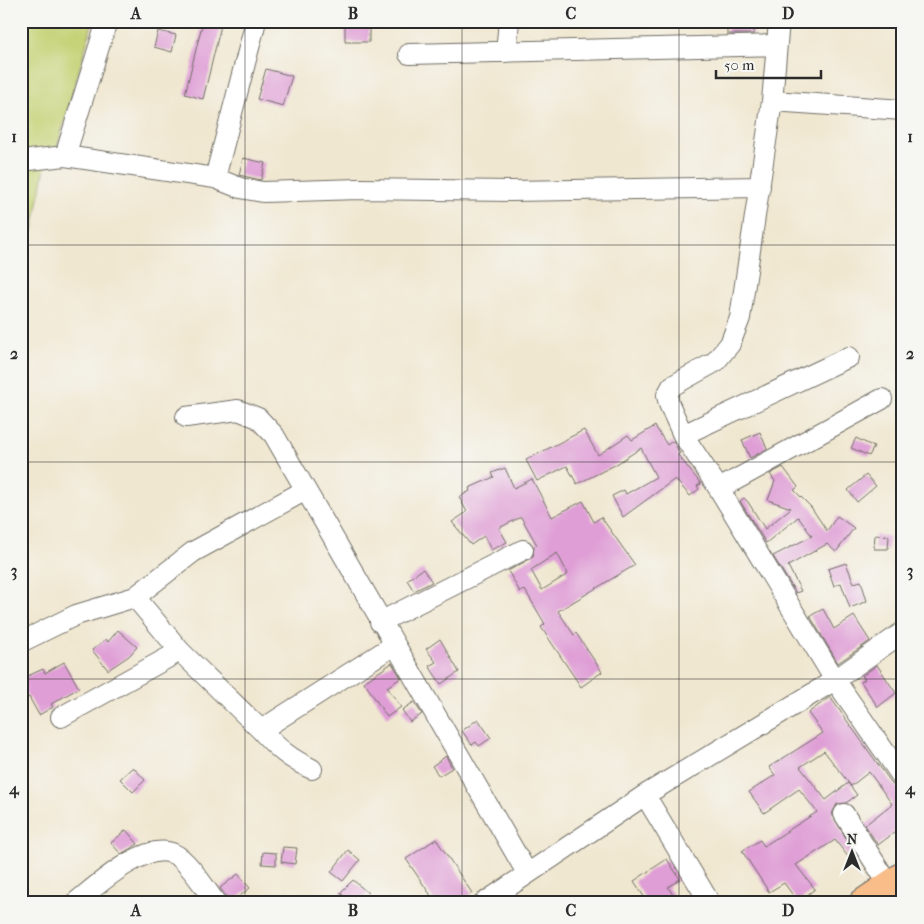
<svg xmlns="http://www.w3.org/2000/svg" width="924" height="924" viewBox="0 0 924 924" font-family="'IM FELL French Canon',serif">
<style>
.green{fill:#c5d274;stroke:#787e50}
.building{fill:#df9ed6;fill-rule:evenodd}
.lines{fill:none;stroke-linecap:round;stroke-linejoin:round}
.minor-casing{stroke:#706d65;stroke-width:22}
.highway-casing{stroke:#706d65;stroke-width:30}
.minor{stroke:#fff;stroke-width:20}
.highway{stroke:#f8bd89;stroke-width:28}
.grid{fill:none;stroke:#2b2b2b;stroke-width:1;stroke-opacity:0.55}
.neatline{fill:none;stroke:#2b2b2b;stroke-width:2}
.grid-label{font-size:16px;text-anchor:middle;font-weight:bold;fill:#2b2b2b}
</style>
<rect width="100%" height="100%" fill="#f6f6f2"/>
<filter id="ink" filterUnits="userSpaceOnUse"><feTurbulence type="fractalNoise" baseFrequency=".02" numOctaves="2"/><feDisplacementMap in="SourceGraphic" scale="10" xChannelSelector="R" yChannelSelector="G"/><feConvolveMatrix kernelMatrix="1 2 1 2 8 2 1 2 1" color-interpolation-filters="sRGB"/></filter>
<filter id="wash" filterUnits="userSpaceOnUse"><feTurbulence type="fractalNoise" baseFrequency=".0096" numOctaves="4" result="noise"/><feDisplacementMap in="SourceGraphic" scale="20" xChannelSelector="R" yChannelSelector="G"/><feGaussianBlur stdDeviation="1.12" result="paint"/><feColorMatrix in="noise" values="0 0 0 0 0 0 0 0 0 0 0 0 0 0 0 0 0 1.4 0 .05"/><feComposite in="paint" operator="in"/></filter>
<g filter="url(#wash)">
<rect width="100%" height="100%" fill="#f0e7d0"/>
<path class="green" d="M21,21H93L57,148L46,162L21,293Z"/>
<g id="blocks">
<path class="building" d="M203,21H222L203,99L185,94Z
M345,21H369V42H345Z
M727,21H754V34H727Z
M158,31L176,35L172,52L154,47Z
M266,69L292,76L283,106L257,99Z
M243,158L265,163L261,180L239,175Z
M655,426L667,445L673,441L680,453L678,455L701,484L697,486L699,489L690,496L675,479L623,517L612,496L624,490L626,494L656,477L641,448L615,465L577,484L567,466L537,481L526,460L584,430L598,455L628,435L632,440Z
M760,432L767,449L750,458L742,440Z
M856,438L874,447L869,456L851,448Z
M783,467L798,487L794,490L811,507L827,531L837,516L854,528L836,552L827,544L788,566L801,591L796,593L773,556L812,536L798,517L766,543L740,501L744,498L748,502L765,529L791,508L768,500L775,481L770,474Z
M505,468L514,488L532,479L552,517L583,501L594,522L601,517L635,565L558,611L574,635L576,633L602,672L581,687L541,627L545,624L525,590L520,592L508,571L533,557L534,546L537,545L521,517L499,528L507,542L491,550L484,536L471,545L452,522L467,512L459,497L470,491L469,488L494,477L492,473ZM557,553L568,574L542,590L531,570Z
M866,475L876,486L857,502L848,490Z
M875,535L889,536L888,549H874Z
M846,563L854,583L861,581L867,601L850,608L841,583L834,586L828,569Z
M423,569L432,582L414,591L407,580Z
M823,609L834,629L854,616L870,641L838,663L810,616Z
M118,630L137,647L129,656L108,670L92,650L106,639L108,642Z
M440,639L459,672L441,684L429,666L436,662L426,649Z
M64,662L79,688L51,704L53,707L39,715L29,697L28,698L21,679L43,669L45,673Z
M392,663L401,678L387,687L401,707L387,717L364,682Z
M877,665L896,693L878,707L861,682L865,679L862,676Z
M830,697L893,785L903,791V826L878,845L865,825L892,804L869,772L851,786L824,751L800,767L826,800L848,783L857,795L846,803L837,804L832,814L858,859L853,863L835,840L796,865L815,889L798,902L784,883L769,892L742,851L760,840L764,846L817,812L799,789L764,813L749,792L775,775L769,767L823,733L808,713Z
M414,702L422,714L410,722L402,710Z
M478,719L491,738L479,746L476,742L472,745L462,731Z
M446,756L452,768L439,776L432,766Z
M133,767L145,780L133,792L120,779Z
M126,830L138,844L121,854L111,843Z
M436,839L472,893L458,903H436L406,859Z
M283,847L297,848L295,864L281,862Z
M348,850L360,860L343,881L331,872Z
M263,852L276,853V865L262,864Z
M667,859L680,879L668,887L678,903H648L634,881Z
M238,874L250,888L231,903L220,888Z
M353,880L368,893L358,903H335L343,895L340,893Z"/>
</g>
</g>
<g filter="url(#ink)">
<use href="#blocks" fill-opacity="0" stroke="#706d65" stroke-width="1"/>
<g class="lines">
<defs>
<path id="minor" d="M779,21L772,101L740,318L730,344L715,362L672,386L667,395L669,404L683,435L719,489L835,680L903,778
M506,52L509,21
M409,54L777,45
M772,101L903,110
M65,156L107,21
M21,161L65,156L215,178L256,21
M215,178L240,188L263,192L359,189L511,191L760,187
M186,417L238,410L258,418L274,435L527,873
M683,435L849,357
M719,489L882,399
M380,622L523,550
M21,642L76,615L135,597
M61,717L180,651
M261,730L180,651L135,597L193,552L304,491
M312,769C290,759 277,748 261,730L394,645
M645,795L710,903
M844,814L889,885
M75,903C96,886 146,840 174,854C188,860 206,890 216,903
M484,903L645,795L835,680L903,632"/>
<path id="highway" d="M863,903L903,876"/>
</defs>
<use href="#minor" class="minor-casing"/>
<use href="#highway" class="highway-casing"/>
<use href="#minor" class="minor"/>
<use href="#highway" class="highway"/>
</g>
</g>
<path class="grid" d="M245,21V903M462,21V903M679,21V903M21,245H903M21,462H903M21,679H903"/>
<rect width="924" height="924" fill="none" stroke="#f6f6f2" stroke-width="55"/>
<g transform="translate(852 852)" stroke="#f6f6f2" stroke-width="4" paint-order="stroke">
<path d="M0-4L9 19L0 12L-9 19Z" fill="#2b2b2b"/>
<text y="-8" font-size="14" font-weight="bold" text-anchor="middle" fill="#2b2b2b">N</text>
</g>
<path d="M716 70v8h105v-8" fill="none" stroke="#2b2b2b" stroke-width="2.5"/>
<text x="724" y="70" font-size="15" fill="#2b2b2b" stroke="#f6f6f2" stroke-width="4" paint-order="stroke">50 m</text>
<rect x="28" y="28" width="868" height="868" class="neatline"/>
<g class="grid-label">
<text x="136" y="19">A</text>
<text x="353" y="19">B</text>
<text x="571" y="19">C</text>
<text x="788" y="19">D</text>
<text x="14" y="142">1</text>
<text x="910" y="142">1</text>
<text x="14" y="359">2</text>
<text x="910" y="359">2</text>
<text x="14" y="576">3</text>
<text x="910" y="576">3</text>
<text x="14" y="794">4</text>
<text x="910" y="794">4</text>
<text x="136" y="916">A</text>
<text x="353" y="916">B</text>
<text x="571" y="916">C</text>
<text x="788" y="916">D</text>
</g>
</svg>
